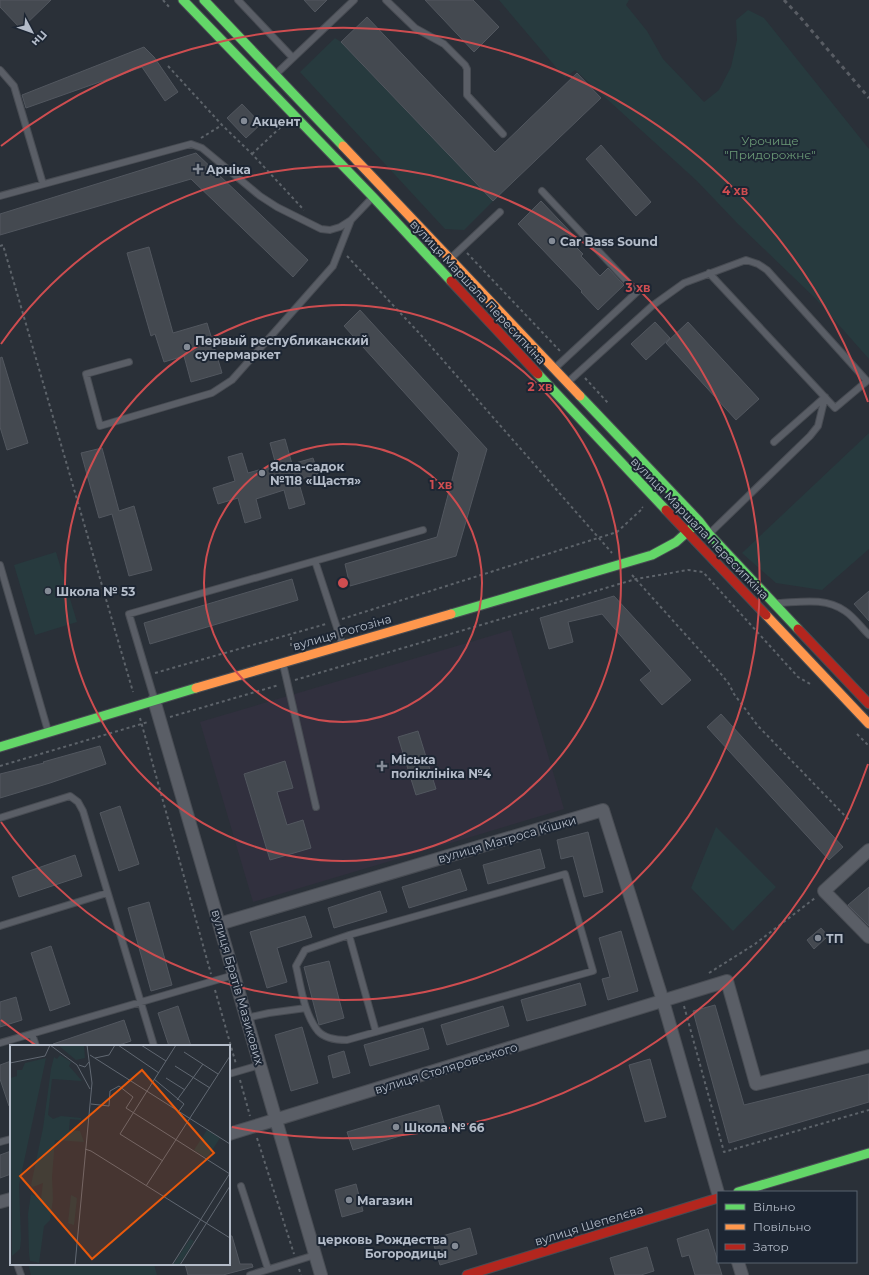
<svg xmlns="http://www.w3.org/2000/svg" width="869" height="1275" viewBox="0 0 869 1275" font-family="Montserrat,sans-serif">
<style>
.medical{fill:#31303e}
.green{fill:#273a3e}
.building{fill:#444950;stroke:#52575f}
.lines{fill:none;stroke-linecap:round;stroke-linejoin:round}
.lane-casing{stroke:#484c53;stroke-width:8}
.street-casing{stroke:#484c53;stroke-width:14}
.fast-casing{stroke:#484c53;stroke-width:11}
.slow-casing{stroke:#484c53;stroke-width:11}
.jam-casing{stroke:#484c53;stroke-width:11}
.path{stroke:#5d636a;stroke-width:2;stroke-dasharray:3 3;stroke-linecap:butt}
.lane{stroke:#5a5e66;stroke-width:6}
.street{stroke:#5a5e66;stroke-width:12}
.fast{stroke:#63d668;stroke-width:9}
.slow{stroke:#ff974d;stroke-width:9}
.jam{stroke:#b3261e;stroke-width:9}
.rail{stroke:#595d64;stroke-width:3;stroke-dasharray:4 4;stroke-linecap:butt}
.ring{fill:none;stroke:#ce4d50;stroke-width:2}
.poi-dot{fill:#848b96;stroke:#1d2633;stroke-width:1.5}
.labels{text-anchor:middle;dominant-baseline:central;stroke-width:4;stroke-linejoin:round;paint-order:stroke}
.poi-label{font-size:12px;font-weight:bold;fill:#b4bcc9;stroke:#1d2633;text-anchor:start}
.park-label{font-size:12px;fill:#6b9a76;stroke:#1d2633}
.street-label{font-size:12px;fill:#b4bcc9;stroke:#1d2633}
.inset-road{fill:none;stroke:#616872;stroke-width:1}
.view{fill:#e8590c;fill-opacity:0.15;stroke:#e8590c;stroke-width:2}
.inset-edge{fill:none;stroke:#b4bcc9;stroke-width:2}
.centre{fill:#ce4d50;stroke:#1d2633;stroke-width:2}
.ring-label{font-size:12px;text-anchor:middle;font-weight:bold;fill:#ce4d50;stroke:#1d2633;stroke-width:4;stroke-linejoin:round;paint-order:stroke}
</style>
<rect width="100%" height="100%" fill="#2a3038"/>
<path class="medical" d="M511,630L564,809L253,902L200,722Z"/>
<path class="green" d="M499,0H629L626,5L647,31L663,59L704,102L719,90L731,67L737,40L736,20L748,10L764,18L869,149V359L814,297L737,223L697,181L575,70L565,78Z
M335,38L341,42L493,201L464,230L445,229L300,72Z
M869,433V549L822,590L776,583L742,553Z
M56,552L77,622L35,635L14,565Z
M716,827L776,887L733,931L691,888Z
M28,1264H154L157,1275H31Z"/>
<path class="building" d="M0,0H51L21,29L0,7Z
M304,0H327L315,12Z
M425,0H473L499,27L474,52Z
M367,17L495,152L577,73L601,98L493,201L341,42Z
M144,47L154,57L178,92L165,101L142,67L26,108L22,95Z
M242,104L261,124L246,138L227,118Z
M601,145L651,202L636,216L586,159Z
M196,153L308,260L293,277L191,179L0,235V214Z
M541,201L579,241L574,245L583,254L581,256L600,276L608,268L624,285L598,310L581,292L582,291L518,224Z
M149,247L173,333L207,323L222,373L191,382L184,356L164,362L155,334L151,336L127,253Z
M360,310L487,449L456,556L350,586L345,564L437,537L459,453L344,326Z
M655,322L670,338L646,360L631,344Z
M688,322L759,399L736,420L666,343Z
M2,357L28,443L7,450L0,427V358Z
M285,439L292,464L313,458L318,474L298,480L305,504L289,509L284,490L256,499L261,518L245,523L238,498L218,504L213,488L235,481L228,457L242,453L248,473L276,465L270,443Z
M102,448L119,511L134,506L152,570L129,576L112,514L99,518L81,453Z
M292,579L298,600L150,644L144,623Z
M869,591V621L854,604Z
M614,596L691,680L662,705L640,680L651,671L602,614L568,622L573,642L549,649L540,618Z
M721,714L843,847L829,860L707,727Z
M418,731L436,789L416,795L398,737Z
M100,746L106,764L50,783L0,798V774L44,763L43,762Z
M285,761L293,788L277,792L287,825L303,820L311,848L270,860L244,774Z
M120,806L139,864L119,871L100,813Z
M588,832L603,892L584,897L573,856L561,859L557,840Z
M540,849L545,868L488,884L483,865Z
M75,855L82,876L19,897L12,877Z
M460,869L467,890L409,908L402,887Z
M869,887V926L848,905Z
M380,891L387,912L334,928L328,908Z
M149,902L172,985L151,991L128,908Z
M305,916L312,937L277,948L287,982L267,988L250,932Z
M821,928L828,936L814,949L807,940Z
M621,931L638,991L608,1000L602,979L610,977L599,938Z
M51,946L70,1004L50,1011L31,953Z
M329,961L344,1018L319,1025L304,967Z
M580,983L586,1005L527,1021L521,1000Z
M16,997L22,1020L0,1027V1002Z
M715,1005L744,1105L869,1074V1102L729,1143L693,1011Z
M178,1006L191,1046H169L158,1013Z
M503,1006L509,1026L447,1045L441,1025Z
M124,1020L131,1041L116,1046H54L53,1044Z
M302,1027L318,1083L291,1091L275,1035Z
M423,1028L429,1049L370,1066L364,1045Z
M344,1051L350,1073L333,1078L328,1056Z
M650,1059L666,1117L645,1122L629,1065Z
M11,1061V1106H9L0,1079V1065Z
M439,1105L444,1123L353,1150L347,1132Z
M11,1151V1174L0,1178V1155Z
M356,1184L363,1211L342,1217L335,1190Z
M470,1228L477,1254L440,1265L432,1239Z
M708,1229L718,1262L722,1275H695L689,1255L682,1257L677,1239Z
M229,1236H232L240,1264H252L253,1267L223,1275H188L185,1264H229Z
M647,1247L654,1271L641,1275H615L610,1258Z"/>
<g class="lines">
<defs>
<path id="lane" d="M238,0L293,58
M386,0L415,28L444,44L465,65L467,69V95L503,134
M0,70L14,86L43,184
M276,74L354,0
M542,191L637,292L555,368
M0,196L191,144L202,148L260,196L277,207L321,229L330,230L340,227L351,220
M451,258L500,212
M129,362L86,374L100,426L212,393L232,380L333,266L351,220L372,198
M568,382L652,306L684,283L746,260L758,264L767,270L867,381L835,408L709,273
M774,442L825,397
M709,534L810,436L818,426L825,397
M315,561L342,643
M0,565L48,731
M778,603C801,602 825,597 845,611C854,617 861,627 869,635
M283,664L316,807
M154,698L129,614L423,530
M0,818L70,796L78,802L83,811L154,1046
M565,874L593,971L347,1040C338,1040 325,1039 318,1031C304,1014 301,987 296,966L305,950L349,935Z
M0,926L107,893
M349,935L376,1032
M246,1018L269,1013L306,1008
M32,1034L36,1046
M0,1043L234,975
M229,1074L260,1065
M0,1142L11,1139
M241,1186L268,1269
M17,1264L21,1275
M250,1275L315,1255"/>
<path id="street" d="M154,700L321,1275
M869,850L824,891L869,937
M219,924L603,810L663,1001L718,1193
M229,1134L727,981L756,1084L869,1056
M0,1202L11,1199
M738,1262L742,1275"/>
<path id="fast" d="M183,0L373,197L451,281
M204,0L343,146
M538,374L666,510
M580,396L699,521L709,534L798,629
M451,614L652,555L676,542L695,525
M0,747L196,688
M738,1192L869,1153"/>
<path id="slow" d="M343,146L580,396
M766,615L869,724
M196,688L451,614"/>
<path id="jam" d="M451,281L538,374
M666,510L766,615
M798,629L869,704
M467,1275L718,1198"/>
</defs>
<use href="#lane" class="lane-casing"/>
<use href="#street" class="street-casing"/>
<use href="#fast" class="fast-casing"/>
<use href="#slow" class="slow-casing"/>
<use href="#jam" class="jam-casing"/>
<path class="path" d="M163,0L170,8
M168,66L222,125L252,154L304,210
M201,138L222,125
M252,154L283,125
M0,246L3,245L133,692
M467,253L560,351
M347,256L420,334L612,553
M585,378L608,403
M632,575L721,674L729,684L734,694L758,726L850,821
M342,619L617,532L643,508L642,507
M291,646V634
M155,673L326,624
M295,680L636,579L688,570L703,572L798,677L812,685
M170,717L279,685
M140,718L211,974
M857,734L869,746
M0,766L148,722
M709,973L755,944L815,898
M215,990L236,1064
M684,1006L724,1152L869,1110
M240,1080L250,1116
M257,1138L294,1254
M299,1269L301,1275"/>
<use href="#lane" class="lane"/>
<use href="#street" class="street"/>
<use href="#fast" class="fast"/>
<use href="#slow" class="slow"/>
<use href="#jam" class="jam"/>
<path class="rail" d="M784,0L800,17L869,98"/>
</g>
<g class="ring">
<circle cx="343" cy="583" r="139"/>
<circle cx="343" cy="583" r="278"/>
<path d="M1 344A417 417 0 1 1 1 822"/>
<path d="M868 764A555 555 0 0 1 232 1127M37 1046A555 555 0 0 1 1 1020M1 146A555 555 0 0 1 868 402"/>
</g>
<g class="poi-dot">
<circle cx="244" cy="121" r="4"/>
<path d="M196 163h4v4h4v4h-4v4h-4v-4h-4v-4h4z"/>
<circle cx="552" cy="241" r="4"/>
<circle cx="187" cy="347" r="4"/>
<circle cx="262" cy="473" r="4"/>
<circle cx="48" cy="591" r="4"/>
<path d="M380 760h4v4h4v4h-4v4h-4v-4h-4v-4h4z"/>
<circle cx="818" cy="938" r="4"/>
<circle cx="396" cy="1127" r="4"/>
<circle cx="349" cy="1200" r="4"/>
<circle cx="455" cy="1246" r="4"/>
</g>
<g class="labels">
<g class="poi-label">
<text x="252" y="121">Акцент</text>
<text x="206" y="169">Арніка</text>
<text x="560" y="241">Car Bass Sound</text>
<text x="195" y="340">Первый республиканский<tspan x="195" dy="14">супермаркет</tspan></text>
<text x="270" y="466">Ясла-садок<tspan x="270" dy="14">№118 «Щастя»</tspan></text>
<text x="56" y="591">Школа № 53</text>
<text x="391" y="759">Міська<tspan x="391" dy="14">поліклініка №4</tspan></text>
<text x="826" y="938">ТП</text>
<text x="404" y="1127">Школа № 66</text>
<text x="357" y="1200">Магазин</text>
<text x="447" y="1239" text-anchor="end">церковь Рождества<tspan x="447" dy="14">Богородицы</tspan></text>
</g>
<g class="park-label">
<text x="770" y="140">Урочище<tspan x="770" dy="14">"Придорожнє"</tspan></text>
</g>
<g class="street-label">
<text transform="translate(478 292) rotate(47)">вулиця Маршала Пересипкіна</text>
<text transform="translate(700 528) rotate(46)">вулиця Маршала Пересипкіна</text>
<text transform="translate(342 632) rotate(-16)">вулиця Рогозіна</text>
<text transform="translate(507 839) rotate(-16)">вулиця Матроса Кішки</text>
<text transform="translate(238 987) rotate(74)">вулиця Братів Мазикових</text>
<text transform="translate(446 1068) rotate(-17)">вулиця Столяровського</text>
<text transform="translate(589 1225) rotate(-17)">вулиця Шепелєва</text>
</g>
</g>
<g transform="translate(10 1045)">
<rect width="220" height="220" fill="#2a3038"/>
<path d="M48,0H74L75,13L66,15ZM50,10L61,17L59,21L72,36L42,34L38,70L43,74L51,71L71,73V75L60,74L59,85L70,86L74,97L45,95L42,132L43,154L40,175L34,181L29,218L26,217L20,216L19,208L18,169L21,149L31,154L33,138L23,142L21,140L33,83L41,24L44,12L47,14ZM36,13L9,140L11,194L10,204L2,211L0,33L7,31V25H12L15,18ZM197,85L210,93L197,113L184,105ZM61,150L67,153L64,180L58,178ZM180,194L184,196L169,220H163Z" fill="#273a3e"/>
<path class="inset-road" d="M40,0L67,20L80,44M108,0L149,28M131,0L156,16M174,7L208,29M80,10L220,99M85,13L99,10L105,0M0,18L35,11L40,0M69,20L75,22L79,17M165,21L200,43M156,33L175,45M144,34L174,59L169,66M167,55L193,19M81,59L99,61L100,46L109,41L123,52L116,63L220,129M75,104L81,106L220,193M153,116L110,89L166,0M136,141L220,11M65,220L82,38L77,0M162,220L220,128M170,220L220,141"/>
<path class="view" d="M132,25L204,108L82,214L10,131Z"/>
<rect width="220" height="220" class="inset-edge"/>
</g>
<circle cx="343" cy="583" r="6" class="centre"/>
<g class="ring-label">
<text x="735" y="195">4 хв</text>
<text x="638" y="292">3 хв</text>
<text x="540" y="391">2 хв</text>
<text x="441" y="489">1 хв</text>
</g>
<rect x="717" y="1191" width="140" height="72" fill="#1d2633" stroke="#59626f"/>
<rect x="725" y="1204" width="20" height="6" fill="#63d668" stroke="#59626f"/>
<text x="753" y="1211" font-size="12" fill="#b4bcc9">Вільно</text>
<rect x="725" y="1224" width="20" height="6" fill="#ff974d" stroke="#59626f"/>
<text x="753" y="1231" font-size="12" fill="#b4bcc9">Повільно</text>
<rect x="725" y="1244" width="20" height="6" fill="#b3261e" stroke="#59626f"/>
<text x="753" y="1251" font-size="12" fill="#b4bcc9">Затор</text>
<g transform="translate(32 32) rotate(131)" stroke="#1d2633" stroke-width="3" paint-order="stroke">
<path d="M0-3L7 15L0 10L-7 15Z" fill="#b4bcc9"/>
<text y="-6" font-size="11" font-weight="bold" text-anchor="middle" fill="#b4bcc9">Пн</text>
</g>
</svg>
